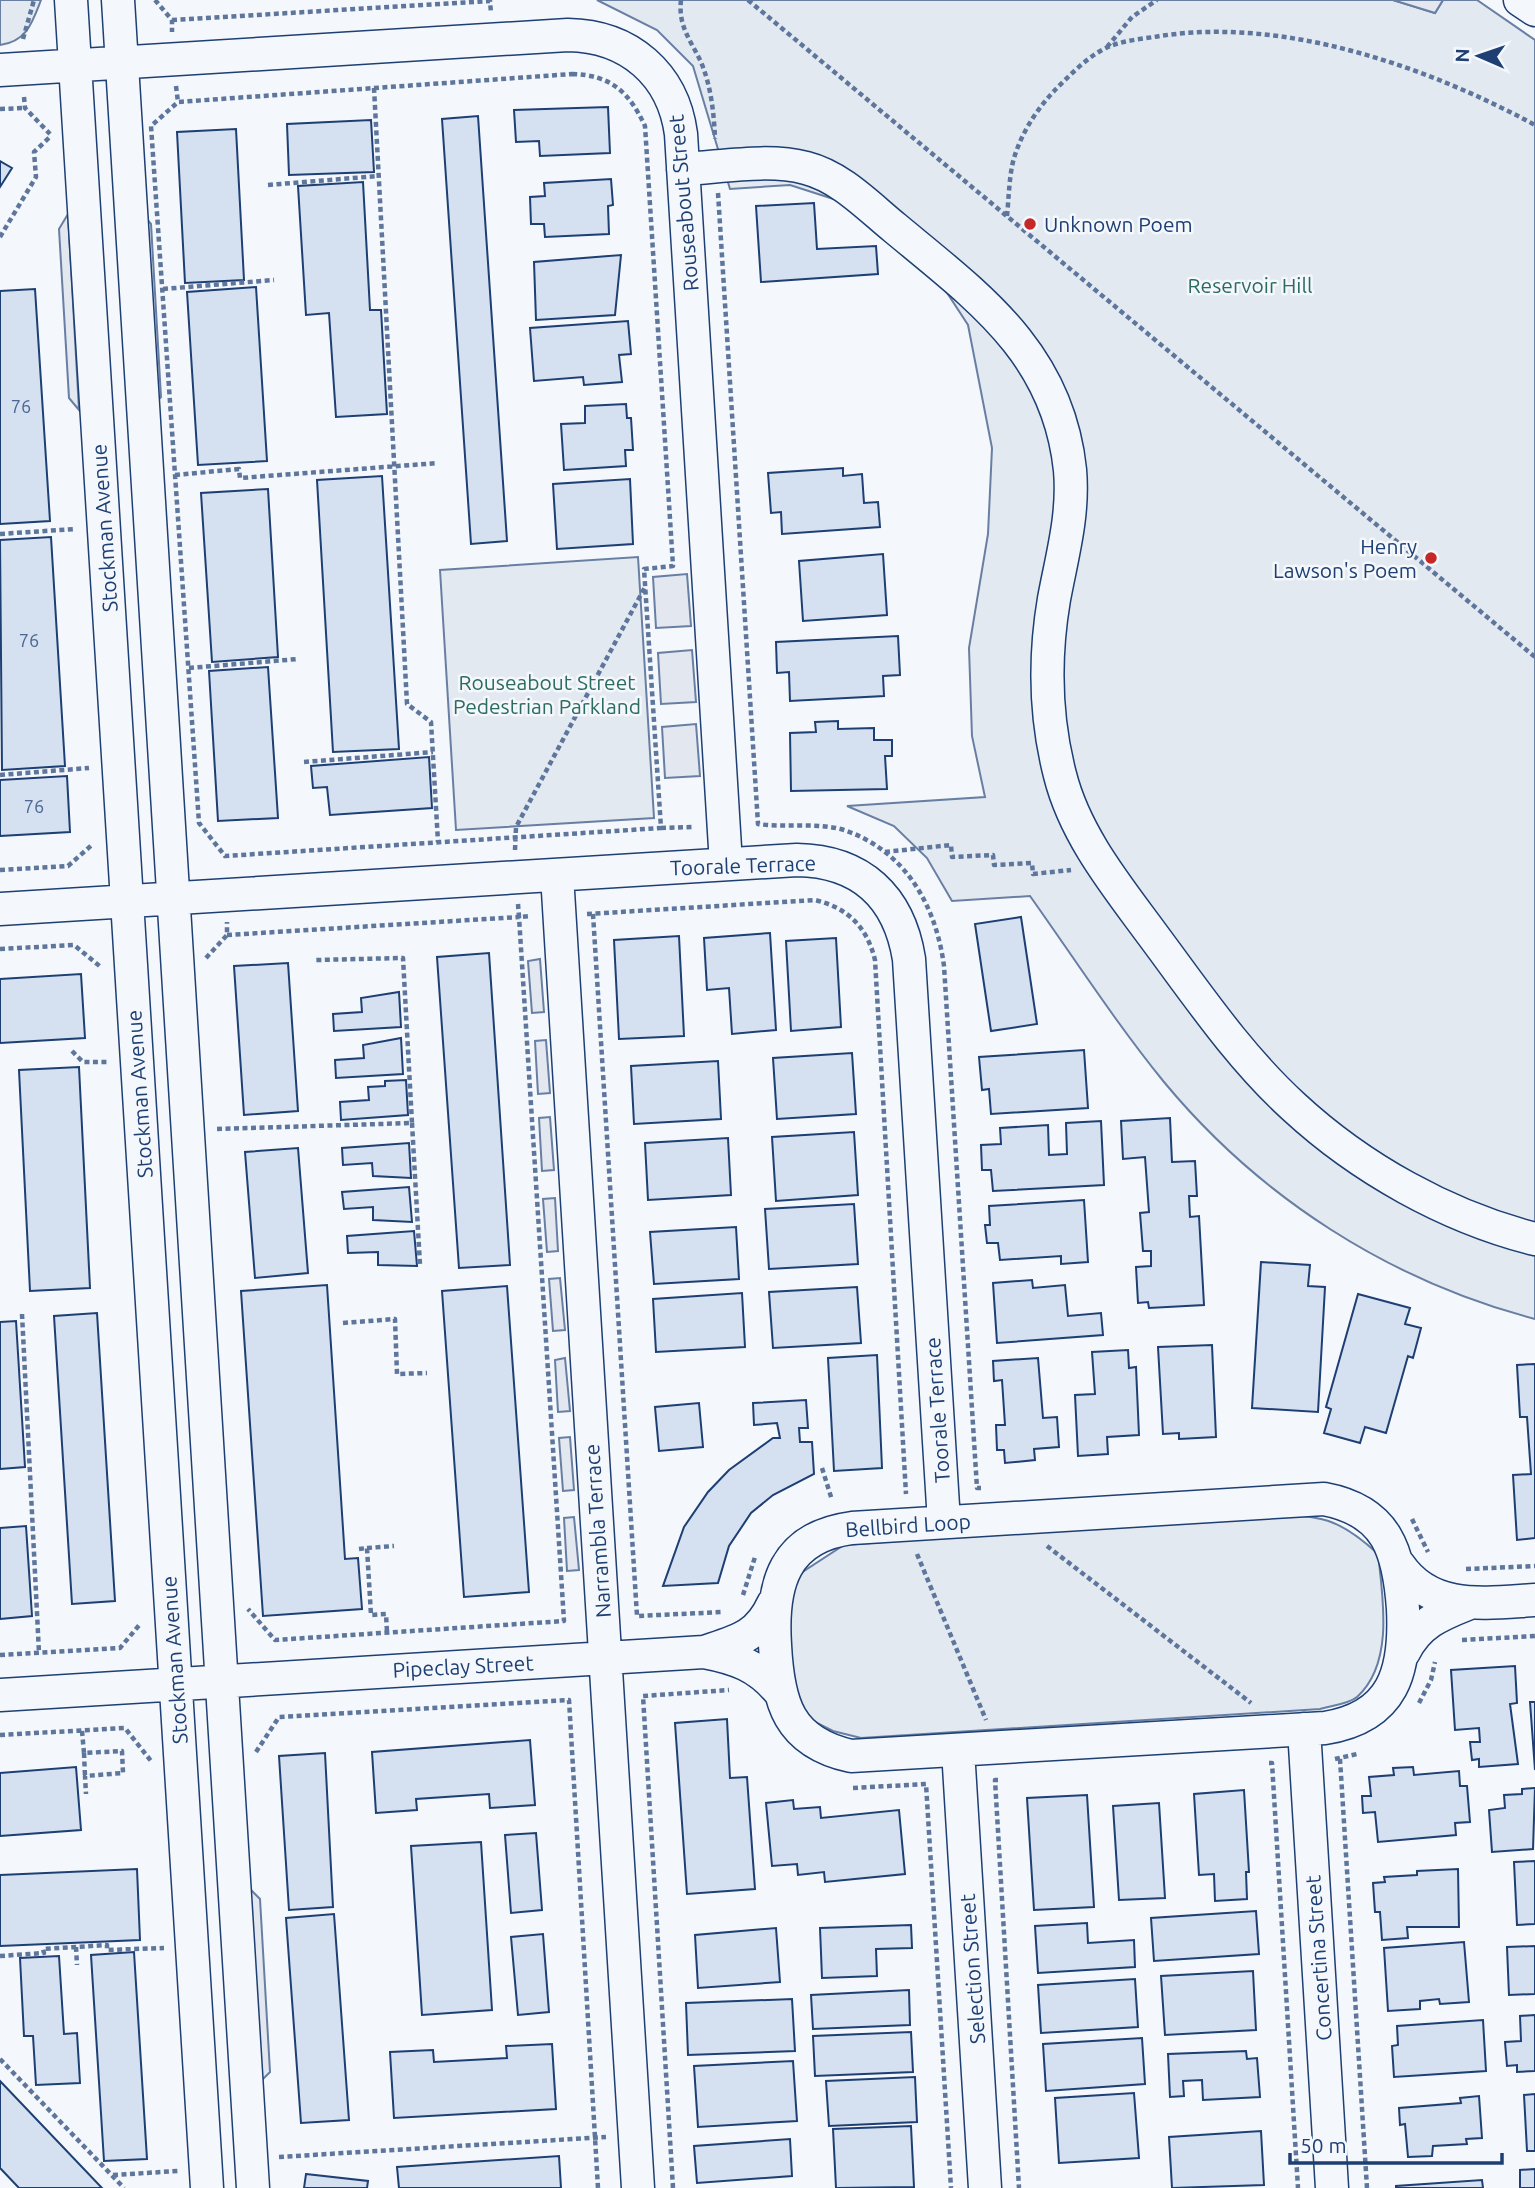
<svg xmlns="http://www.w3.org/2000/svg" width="1535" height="2188" viewBox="0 0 1535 2188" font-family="Ubuntu,sans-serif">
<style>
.green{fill:#e3e9f0;stroke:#687fa3;stroke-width:2}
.parking{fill:#e3e8f0;stroke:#687fa3;stroke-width:2}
.building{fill:#d5e0f0;stroke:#1d3f73;stroke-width:2}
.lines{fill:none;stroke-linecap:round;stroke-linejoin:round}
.minor-casing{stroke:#1d3f73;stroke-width:35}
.path{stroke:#5e769c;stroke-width:4.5;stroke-dasharray:5 3.5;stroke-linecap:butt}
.minor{stroke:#f4f7fb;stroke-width:32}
.poi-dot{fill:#c62828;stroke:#f4f7fb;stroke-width:2.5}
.labels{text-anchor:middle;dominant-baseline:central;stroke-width:5;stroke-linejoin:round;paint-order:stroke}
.number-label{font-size:18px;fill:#4b6792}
.street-label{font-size:21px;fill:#1d3f73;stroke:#f4f7fb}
.poi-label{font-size:21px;fill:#1d3f73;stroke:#f4f7fb;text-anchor:start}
.park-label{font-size:21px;fill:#2c6c60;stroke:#f4f7fb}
</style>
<rect width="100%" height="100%" fill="#f4f7fb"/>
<path class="green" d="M0,0H41C32,23 27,41 0,45Z
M597,0H1393L1435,13L1443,0H1477L1535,40V1319C1390,1281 1260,1198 1164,1082C1116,1023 1074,958 1030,896L952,901L927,858L894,826L847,806L985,797L972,736L969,648L988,534L992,448L968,325L940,282L849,204L790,185L730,189L693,66L657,30Z
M638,557L654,818L456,830L440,570Z
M1266,1514C1320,1516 1337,1516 1378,1554C1383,1598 1394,1664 1357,1697C1349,1704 1330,1706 1320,1709L861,1738L833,1731L811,1720L785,1682L779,1614L801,1573L844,1545Z"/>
<path class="parking" d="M1393,0H1443L1435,13Z
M140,211L151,224L161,397L151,407Z
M68,214L79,410L69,398L59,229Z
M687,574L691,626L656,628L653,577Z
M692,650L696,702L661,704L658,653Z
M696,724L700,776L665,778L662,727Z
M540,959L544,1012L532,1013L528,961Z
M546,1040L550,1093L538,1094L535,1041Z
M550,1117L554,1170L542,1171L539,1118Z
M555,1198L558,1251L547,1252L543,1199Z
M560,1278L565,1330L553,1331L549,1279Z
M565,1358L570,1411L558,1412L555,1360Z
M570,1437L574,1490L563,1491L559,1438Z
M574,1517L579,1570L567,1571L564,1518Z
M247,1886L260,1899L270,2072L260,2082Z"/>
<path class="building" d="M608,107L610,153L540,156L539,141L516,142L514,110Z
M478,116L507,541L471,544L442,119Z
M371,120L374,172L289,175L287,124Z
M236,129L244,280L185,283L177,132Z
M0,161L12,168L0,187Z
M611,179L613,205L608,206L609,234L545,237L544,224H531L530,197L545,196L544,183Z
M363,182L370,310H381L387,414L336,417L329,313L306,315L298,186Z
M814,203L817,249L876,246L878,274L761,282L756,206Z
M621,255L615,315L536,320L534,262Z
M256,287L267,461L198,465L187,292Z
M35,289L50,521L0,524V291Z
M628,321L631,354L619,355L622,382L584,385L583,377L534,381L530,328Z
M626,404L627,418H631L633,450H625L626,466L564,470L561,424L585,423V406Z
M843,468V476L862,474L864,503L878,502L880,527L782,534L781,512L771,513L768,473Z
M382,476L399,749L333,752L317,480Z
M630,479L633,544L557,549L553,484Z
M268,489L278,657L212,662L201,493Z
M51,537L65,766L2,770L0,540Z
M883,554L887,615L803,621L799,561Z
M898,636L900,675L883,676L884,696L790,701L789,672L777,673L776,642Z
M268,667L278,818L218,821L209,671Z
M838,721V729L874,728V740H892V756H885L887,789L791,791L790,733L816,732L815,722Z
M429,757L432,808L330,815L327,787L313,788L311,766Z
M67,776L70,832L0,836V780Z
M1021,917L1037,1024L991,1031L975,924Z
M770,933L776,1030L732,1034L729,988L707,990L704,938Z
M679,936L684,1036L619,1039L614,940Z
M836,938L841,1027L791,1031L786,941Z
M489,953L510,1265L459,1268L437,957Z
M288,963L298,1111L244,1115L234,966Z
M81,974L85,1038L0,1043V979Z
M399,992L401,1027L334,1031L333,1014L362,1012L361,998Z
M401,1038L403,1074L336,1078L335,1060L364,1058L363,1045Z
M1084,1050L1088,1108L991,1114L989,1089L982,1090L979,1057Z
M852,1053L856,1114L777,1119L773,1058Z
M718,1061L721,1119L634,1124L631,1066Z
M79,1067L90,1288L30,1291L19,1070Z
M406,1080L408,1115L341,1120L340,1102L369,1100L368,1087L385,1086V1081Z
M1170,1118L1172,1162L1195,1161L1197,1196H1189L1190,1217L1199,1216L1204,1305L1149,1308L1148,1302L1138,1303L1136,1267L1151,1266V1251H1143L1140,1213L1149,1212L1145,1157L1123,1159L1121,1121Z
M1101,1121L1104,1185L993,1191L991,1170H982L981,1145L1001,1144L1000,1128L1048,1125L1049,1155L1067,1154L1066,1123Z
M854,1132L858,1195L776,1201L772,1137Z
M728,1138L731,1195L648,1200L645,1143Z
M409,1143L411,1178L373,1176L372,1163L343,1165L342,1148Z
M298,1148L308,1273L255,1278L245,1152Z
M409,1187L412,1222L373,1220V1207L344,1209L342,1192Z
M1084,1200L1088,1262L1061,1264V1256L1000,1260L998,1243H987L985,1225H990L989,1206Z
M854,1204L858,1264L769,1269L765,1209Z
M736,1227L739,1279L654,1284L650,1232Z
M414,1231L417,1266L378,1265V1252L348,1253L347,1236Z
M1261,1262L1310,1265L1308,1286L1325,1287L1318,1412L1252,1408Z
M1032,1280L1033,1288L1065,1285L1068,1316L1101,1313L1103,1335L997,1343L993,1283Z
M327,1285L345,1559L358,1558L362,1609L263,1616L241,1291Z
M507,1286L529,1592L464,1597L442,1291Z
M857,1287L861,1343L773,1348L769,1292Z
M742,1293L745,1347L656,1352L653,1299Z
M1358,1294L1410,1308L1405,1324L1421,1328L1413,1358L1408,1356L1386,1433L1365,1427L1360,1443L1324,1433L1331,1409L1326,1407Z
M97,1313L115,1601L72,1604L54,1316Z
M16,1321L25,1467L0,1469V1322Z
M1212,1345L1216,1437L1179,1439V1433L1163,1434L1158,1347Z
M1128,1350L1129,1368L1136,1367L1139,1435L1107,1437L1108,1454L1078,1456L1075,1395L1095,1394L1092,1352Z
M877,1355L882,1468L834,1471L828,1358Z
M1038,1358L1043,1418L1057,1417L1059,1447L1034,1449L1035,1460L1005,1463L1004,1450H997L996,1425H1005L1002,1380L994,1381L993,1361Z
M1535,1364V1538L1517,1540L1513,1475L1531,1474L1527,1417H1520L1517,1365Z
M806,1400L808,1428H799L800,1442H812L814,1474L773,1495L751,1513L729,1546L718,1583L663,1586L684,1527L708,1492L729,1470L773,1438H780L777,1423L754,1425L753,1403Z
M699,1403L703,1447L659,1451L655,1407Z
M26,1526L32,1616L0,1619V1528Z
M1515,1666L1517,1703L1510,1704L1518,1764L1479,1767V1759L1472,1760L1470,1742H1480L1479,1728L1455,1730L1451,1670Z
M1530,1702H1535V1770Z
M727,1719L730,1778L747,1777L755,1889L687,1894L675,1723Z
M530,1740L535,1805L490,1808L489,1794L416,1799L417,1810L376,1813L372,1752Z
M325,1753L333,1907L289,1910L279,1756Z
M76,1767L81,1830L0,1836V1773Z
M1413,1767L1414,1775L1459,1771L1460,1786H1467L1470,1822L1455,1823L1456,1835L1378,1842L1375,1812L1363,1813L1362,1796H1371L1369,1777L1394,1775L1393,1768Z
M1535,1788L1533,1849L1492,1852L1489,1810L1505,1808L1504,1795L1522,1794V1789Z
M1244,1790L1249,1872H1246L1247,1899L1215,1901L1214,1874L1199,1875L1194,1794Z
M1087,1795L1094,1907L1034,1910L1027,1798Z
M793,1800L794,1809L820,1807L821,1818L899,1810L905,1874L825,1882L824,1872L798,1875L797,1864L772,1866L766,1803Z
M1159,1803L1165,1898L1119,1900L1113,1806Z
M536,1833L542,1910L511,1913L505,1835Z
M481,1842L492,2010L422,2015L411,1846Z
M1535,1861V1924L1517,1925L1514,1862Z
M137,1869L140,1940L0,1946V1875Z
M1458,1869L1459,1927H1407L1408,1938L1382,1940L1380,1912H1375L1373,1883L1385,1882L1384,1877L1417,1875V1871Z
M1256,1911L1259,1954L1154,1961L1151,1918Z
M334,1914L349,2120L301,2123L286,1918Z
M1087,1923L1088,1943L1134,1940L1135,1967L1038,1973L1035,1926Z
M911,1925L912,1948L876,1949L877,1976L822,1978L820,1928Z
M776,1928L780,1982L698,1988L695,1935Z
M543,1934L549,2012L518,2015L511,1937Z
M1464,1942L1469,2002L1440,2004L1439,1999L1420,2001V2009L1388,2011L1384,1948Z
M1535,1946V1994L1509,1995L1507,1947Z
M134,1952L147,2159L104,2161L91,1955Z
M59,1956L64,2034L77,2033L80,2083L36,2085L33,2036H24L20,1958Z
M1253,1971L1256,2030L1165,2035L1161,1976Z
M1135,1979L1138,2027L1041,2033L1038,1985Z
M909,1990L910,2025L813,2029L811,1995Z
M792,1999L795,2051L688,2055L686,2003Z
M1535,2015V2071L1517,2072V2065L1507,2066L1505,2042L1521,2041L1520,2016Z
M1483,2020L1486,2071L1394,2077L1392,2046L1398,2045L1397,2026Z
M911,2032L913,2072L815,2076L813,2036Z
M1142,2038L1145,2084L1046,2091L1043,2044Z
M552,2044L556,2109L394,2118L390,2052L433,2050L434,2062L507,2058L506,2046Z
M1246,2051L1247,2059L1257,2058L1260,2097L1203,2100L1202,2080L1183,2081L1184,2096L1170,2097L1168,2054Z
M793,2061L797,2121L698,2127L694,2066Z
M915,2077L917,2122L829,2126L826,2081Z
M0,2081L102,2188H19L0,2168Z
M1134,2093L1139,2158L1059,2163L1055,2098Z
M1535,2094V2151H1527L1524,2095Z
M1479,2096L1482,2138L1466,2139L1467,2144L1433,2146L1432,2156L1408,2157L1405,2124L1400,2125L1399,2108L1461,2103L1460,2098Z
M911,2126L914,2187L836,2188L833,2129Z
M1261,2131L1264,2185L1172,2188L1169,2137Z
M790,2139L792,2176L697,2183L694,2146Z
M559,2156L561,2188H399L397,2167Z
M1535,2169V2188H1520V2170Z
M306,2174L368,2181L367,2188H304Z
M1482,2180L1483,2188H1396V2186Z"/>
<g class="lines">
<defs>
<path id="minor" d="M71,0L207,2188
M118,0L253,2188
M1520,0L1535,10
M0,70L568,35C629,36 673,74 681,134L726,864
M683,169C722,167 768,158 806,168C841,177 868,206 895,228C978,297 1058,353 1070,470C1074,515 1062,556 1054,599C1044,658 1045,717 1060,775C1075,835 1116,885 1152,934C1196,993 1239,1057 1294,1107C1360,1168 1447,1217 1535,1239
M557,875L638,2188
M0,909L797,860C861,861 899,897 909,959L944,1522
M1324,1499C1388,1511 1399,1552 1403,1609C1406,1671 1394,1717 1325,1728L851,1756C788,1742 778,1703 775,1645C771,1584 784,1537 852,1528Z
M1399,1565C1431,1612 1485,1603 1535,1600
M704,1652C737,1641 758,1637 773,1604
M1404,1652C1418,1624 1439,1615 1467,1604
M0,1695L704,1652C736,1658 758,1666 779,1691
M1304,1729L1332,2188
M958,1750L985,2188"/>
</defs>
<use href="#minor" class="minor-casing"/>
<path class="path" d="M155,0L172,20V32
M681,0C678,26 690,39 701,62C711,86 714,113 715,139
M748,0L1535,657
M172,20L490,1L491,13
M23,39L34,0
M1107,47L1132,17L1157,0
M572,74C611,75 629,92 645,126L673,566L644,569L661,828L225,856L199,823L151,126L178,102Z
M176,86L178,102
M374,88L407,704L431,722L438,842
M24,97L25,108L50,134
M0,109L25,108
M268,185L378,176
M718,193L758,824C786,828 817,822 844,830C906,851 936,906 944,966L977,1488H981
M1007,216C1009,196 1009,176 1014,158C1022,132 1037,109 1055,90C1070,75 1088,56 1108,47C1124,40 1143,39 1160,36C1284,17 1426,66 1535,125
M0,237L36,177L34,152L51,136
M163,289L274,280
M175,475L239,469L240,478L438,463
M0,534L75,529
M189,668L298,659
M304,762L433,752
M0,775L89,768
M661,828L694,827
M515,850L516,827L645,587
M885,852L951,845L952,857L993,855L994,865L1032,863L1033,874L1071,870
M0,870L68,866L93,844
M518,904L519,917L530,916
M587,914L815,900C848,908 867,927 875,960L906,1494
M593,914L637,1616L723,1612
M227,935L519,917L564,1621L275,1640L248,1609
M0,949L74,945L102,968
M206,958L227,935V922
M72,1051L83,1062H108
M412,1123L420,1265
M217,1129L412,1123L403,958L316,960
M22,1314L39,1653
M343,1323L395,1319L397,1374L427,1373
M822,1468L832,1500
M1412,1519L1428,1552
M1047,1546L1251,1703
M367,1548L394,1546
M359,1549L367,1548L371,1615L386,1614L387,1632
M917,1554L986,1720
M1466,1569L1535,1566
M743,1595L755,1557
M1462,1640L1535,1636
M0,1655L120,1648L141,1623
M1419,1703L1431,1680L1435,1662
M82,1731L84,1753L122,1751L123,1773L85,1776L86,1794
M0,1735L125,1728L151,1761
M256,1752L279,1717L569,1700L598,2188
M84,1753L85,1776
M1335,1759L1357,1754
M1340,1759L1367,2188
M1269,1763H1272L1298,2188
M998,1780H995L1019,2188
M853,1788L926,1784L951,2188
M76,1947L77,1965
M0,1956L44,1953L43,1949L107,1945V1950L164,1948
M0,2059L124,2188
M279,2157L606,2137
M113,2175L178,2171
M673,2188L643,1696L729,1690"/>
<use href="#minor" class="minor"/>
</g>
<g class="poi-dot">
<circle cx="1030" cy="224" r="7"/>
<circle cx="1431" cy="558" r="7"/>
</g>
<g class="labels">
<g class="number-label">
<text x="21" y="406">76</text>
<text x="29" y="640">76</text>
<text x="34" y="806">76</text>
</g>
<g class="street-label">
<text transform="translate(683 203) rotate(-95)">Rouseabout Street</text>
<text transform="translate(104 528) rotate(-94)">Stockman Avenue</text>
<text transform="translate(743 865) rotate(-2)">Toorale Terrace</text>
<text transform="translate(139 1094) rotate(-94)">Stockman Avenue</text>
<text transform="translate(937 1410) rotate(-94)">Toorale Terrace</text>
<text transform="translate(908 1525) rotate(-4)">Bellbird Loop</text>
<text transform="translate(597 1531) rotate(-94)">Narrambla Terrace</text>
<text transform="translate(174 1660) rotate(-94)">Stockman Avenue</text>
<text transform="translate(463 1666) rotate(-3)">Pipeclay Street</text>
<text transform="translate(1318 1958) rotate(-94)">Concertina Street</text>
<text transform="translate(972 1969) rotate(-94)">Selection Street</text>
</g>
<g class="poi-label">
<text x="1044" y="224">Unknown Poem</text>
<text x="1417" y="546" text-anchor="end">Henry<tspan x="1417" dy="24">Lawson's Poem</tspan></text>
</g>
<g class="park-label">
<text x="1250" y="285">Reservoir Hill</text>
<text x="547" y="682">Rouseabout Street<tspan x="547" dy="24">Pedestrian Parkland</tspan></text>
</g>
</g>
<g transform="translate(1479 56) rotate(272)" stroke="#f4f7fb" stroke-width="5" paint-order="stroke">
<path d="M0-5L12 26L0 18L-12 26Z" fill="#1d3f73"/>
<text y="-10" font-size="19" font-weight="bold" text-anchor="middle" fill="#1d3f73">N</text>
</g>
<path d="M1290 2153v10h212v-10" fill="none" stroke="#1d3f73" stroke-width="3.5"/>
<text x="1300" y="2153" font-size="21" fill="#1d3f73" stroke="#f4f7fb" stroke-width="5" paint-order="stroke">50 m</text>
</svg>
